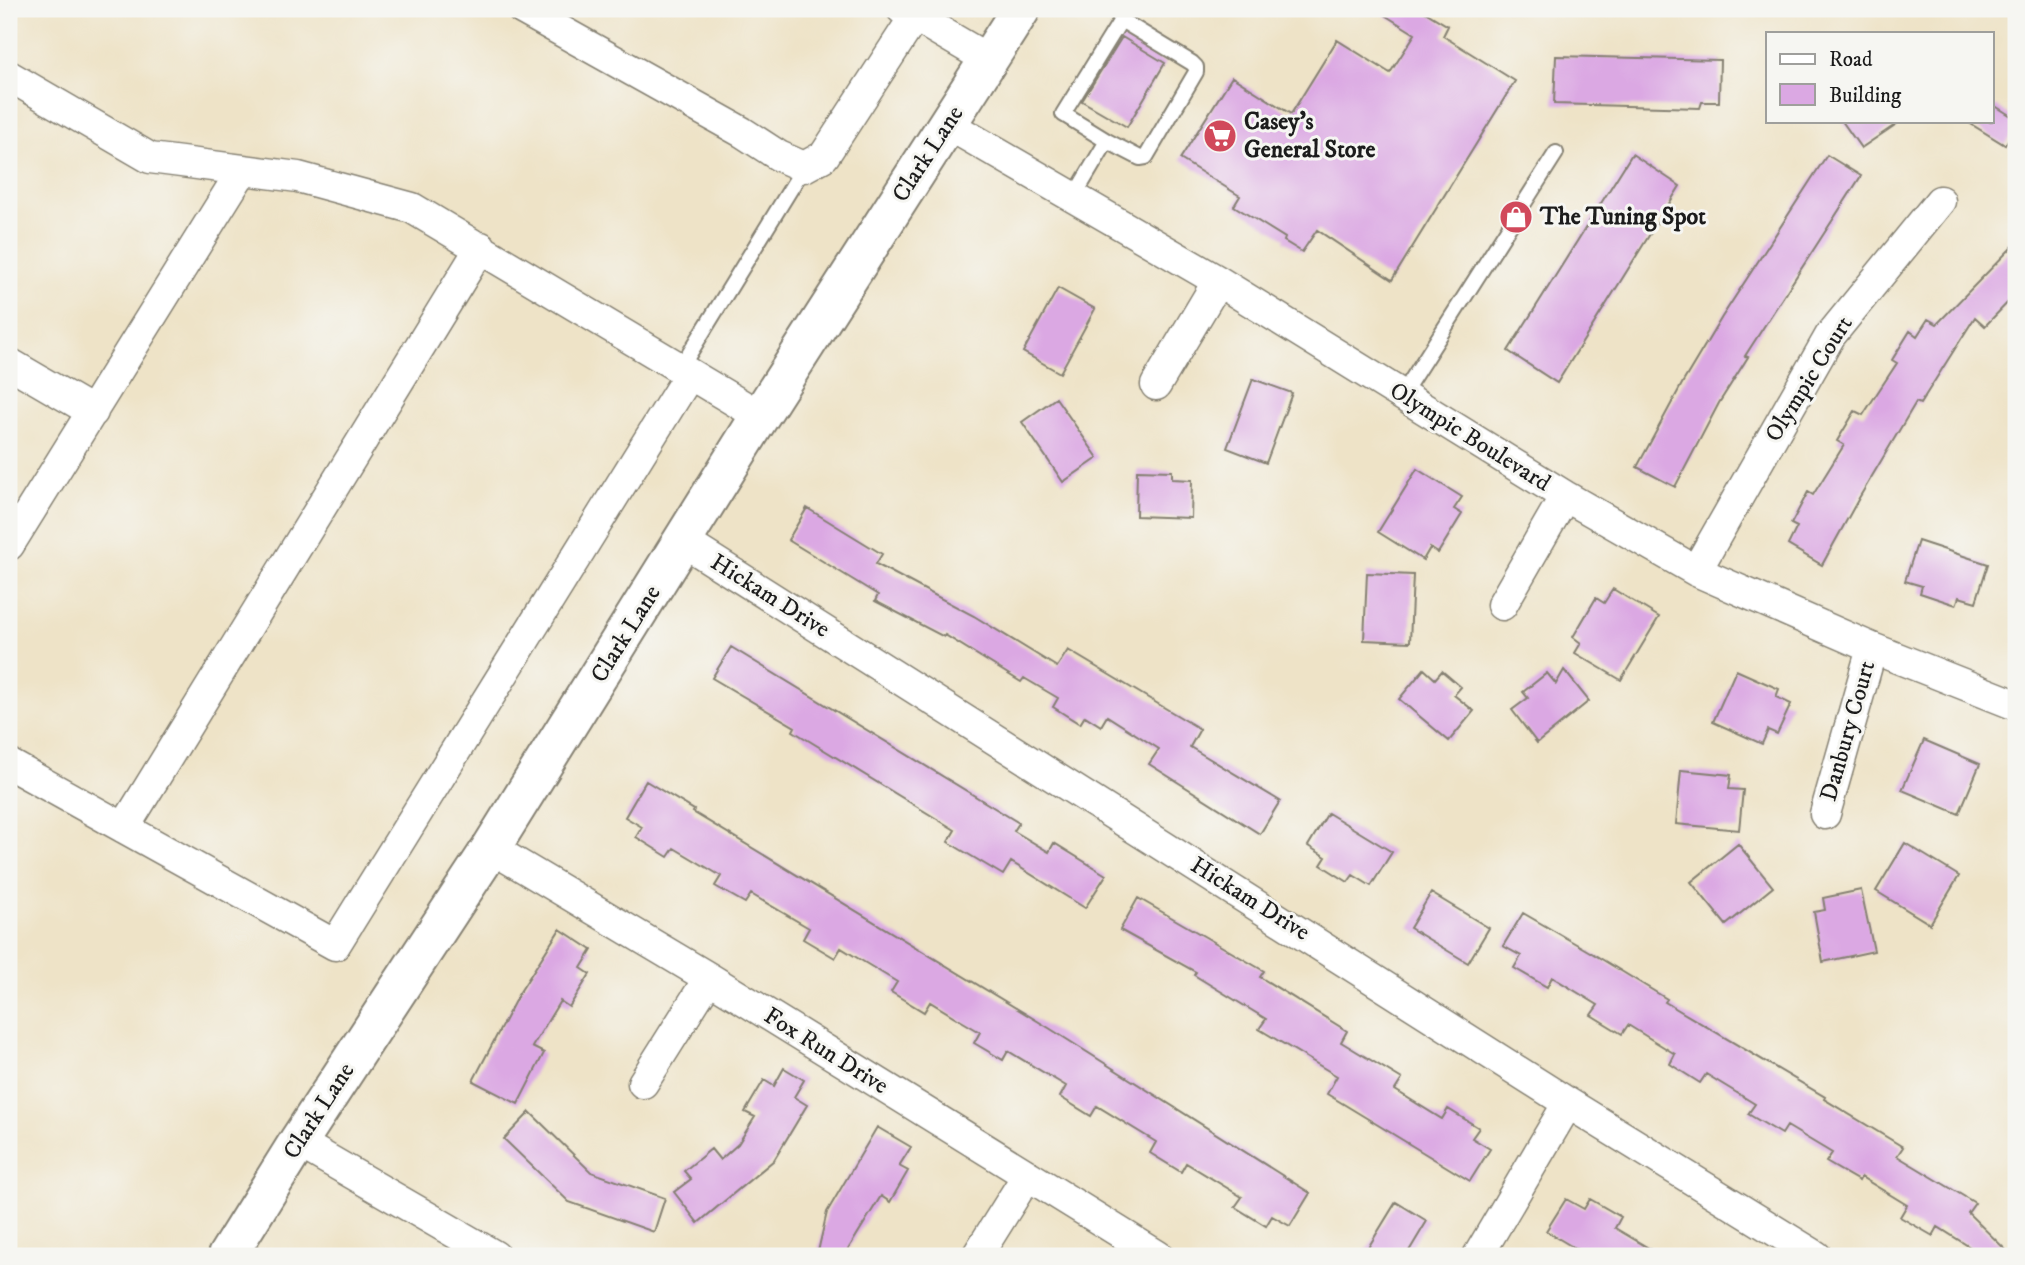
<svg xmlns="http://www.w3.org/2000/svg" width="2025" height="1265" viewBox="0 0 2025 1265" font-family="'IM FELL DW Pica',serif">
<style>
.building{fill:#dba8e3}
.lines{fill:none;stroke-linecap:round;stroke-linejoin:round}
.lane-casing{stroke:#858072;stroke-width:18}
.street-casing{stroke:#858072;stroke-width:33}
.secondary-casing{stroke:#858072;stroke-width:42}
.lane{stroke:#fff;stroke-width:14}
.street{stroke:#fff;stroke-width:30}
.secondary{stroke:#fff;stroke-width:38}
.labels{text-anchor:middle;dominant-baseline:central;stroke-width:6;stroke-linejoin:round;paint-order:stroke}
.poi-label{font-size:24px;font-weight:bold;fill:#1c1c1c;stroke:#f6f6f2;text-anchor:start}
.street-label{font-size:24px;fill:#1c1c1c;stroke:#f6f6f2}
</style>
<rect width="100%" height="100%" fill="#f6f6f2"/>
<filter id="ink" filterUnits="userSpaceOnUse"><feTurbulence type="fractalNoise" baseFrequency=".0143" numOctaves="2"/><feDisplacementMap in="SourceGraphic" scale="14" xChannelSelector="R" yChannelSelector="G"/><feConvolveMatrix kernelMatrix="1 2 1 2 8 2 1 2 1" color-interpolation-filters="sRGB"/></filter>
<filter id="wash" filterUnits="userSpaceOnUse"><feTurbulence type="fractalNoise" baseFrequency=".00686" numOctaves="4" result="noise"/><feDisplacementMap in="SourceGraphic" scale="28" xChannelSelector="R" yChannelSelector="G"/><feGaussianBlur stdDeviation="1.57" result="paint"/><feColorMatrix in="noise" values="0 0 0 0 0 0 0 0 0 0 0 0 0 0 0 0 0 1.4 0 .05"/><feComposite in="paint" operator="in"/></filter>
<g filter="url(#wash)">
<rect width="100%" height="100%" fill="#eee3c7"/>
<g id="blocks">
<path class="building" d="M1375,9H1420L1448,26L1443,36L1515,81L1392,280L1317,230L1302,252L1284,241L1285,238L1234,206L1240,196L1180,159L1232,77L1291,114L1337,40L1390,73L1415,34Z
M1122,37L1165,63L1127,127L1082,101Z
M1556,56L1720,60L1719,102H1702L1700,108L1554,104Z
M1992,104L2016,119V127L2005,145L1966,121H1992Z
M1842,121H1901L1861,148Z
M1632,154L1680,186L1557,383L1508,351Z
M1827,155L1861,176L1745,356L1748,357L1719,403L1675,487L1637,467L1683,382L1722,317Z
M2016,243V294L1985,326L1975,317L1920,404L1916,402L1859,498L1822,565L1788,545L1797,527L1791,524L1808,492L1813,495L1844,445L1837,441L1855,411L1863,415L1874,398L1897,363L1892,360L1910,331L1917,336L1928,319L1937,324Z
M1058,288L1095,309L1060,373L1023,352Z
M1253,379L1292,393L1266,463L1227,448Z
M1056,398L1098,458L1063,482L1022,422Z
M1417,469L1462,497L1454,509L1462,514L1438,553L1430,548L1423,560L1378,532Z
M1137,470L1172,471V479L1192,480L1191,518L1136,516Z
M807,508L882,554L876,564L974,616L1057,667L1068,650L1200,729L1190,747L1280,801L1260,834L1149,764L1159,749L1107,716L1101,726L1085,716L1080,724L1053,707L1058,698L1024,678L1021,682L945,635L944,637L875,601L878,595L788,540Z
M1918,541L1988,564L1976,602L1959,597L1956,605L1920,593L1922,586L1905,581Z
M1367,573L1413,575L1410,642L1364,640Z
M1613,589L1659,617L1621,680L1575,653L1581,643L1573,637L1596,598L1604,603Z
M731,647L1019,823L1014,831L1049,852L1054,843L1106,875L1085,908L1011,862L1003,875L948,842L955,830L793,731L795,727L712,678Z
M1424,669L1435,679L1442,671L1461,687L1454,695L1474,711L1449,741L1399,699Z
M1564,670L1589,701L1537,743L1512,710L1528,698L1523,692L1547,673L1556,684Z
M1736,670L1779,689L1776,697L1791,704L1777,734L1768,730L1762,744L1713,722Z
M1924,740L1980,764L1959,814L1902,790Z
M1681,770L1731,775L1729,789L1743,790L1739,830L1676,824Z
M646,781L694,810L693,812L1049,1028L1310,1193L1290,1226L1272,1216L1266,1226L1235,1207L1242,1197L1186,1163L1181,1172L1150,1153L1156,1142L1097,1106L1091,1116L1060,1097L1066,1086L1008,1051L1003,1060L974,1043L980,1032L963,1022L930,1002L924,1012L891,992L897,982L864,962L841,948L835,958L803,939L809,928L751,894L745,903L715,886L721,876L674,848L668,857L636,837L642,827L625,817Z
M1328,813L1392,852L1371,886L1353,875L1348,882L1321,865L1326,857L1308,846Z
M1905,843L1959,876L1930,924L1876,891Z
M1738,844L1773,887L1726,925L1691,882Z
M1861,890L1874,951L1823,962L1814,912L1825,910L1823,898Z
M1431,893L1489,928L1468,963L1410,928Z
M1138,898L1264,971L1260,977L1347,1031L1341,1042L1402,1079L1395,1090L1442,1119L1448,1109L1479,1128L1472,1138L1490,1149L1470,1181L1327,1094L1337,1076L1259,1029L1266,1019L1194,975L1196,972L1120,930Z
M1523,913L1590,952L1667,999L1665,1002L1825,1097L1824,1099L1903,1147L1897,1156L1975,1203L1968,1213L2012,1256H1984L1938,1227L1933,1236L1900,1217L1907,1205L1861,1177L1859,1181L1826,1162L1832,1153L1787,1126L1782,1134L1748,1114L1755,1104L1706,1074L1700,1083L1670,1064L1675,1054L1628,1025L1622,1034L1591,1015L1598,1005L1552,977L1547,987L1514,968L1521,956L1503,946Z
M560,929L592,950L581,968L590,974L569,1007L560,1001L532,1047L544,1053L518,1104L473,1081L518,995Z
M784,1068L804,1080L794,1097L807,1105L774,1160L698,1223L674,1192L691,1179L684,1171L711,1149L720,1160L738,1144L755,1117L745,1112L764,1080L774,1086Z
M530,1112L591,1172L665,1198L654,1232L569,1202L504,1139Z
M877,1127L911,1147L899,1166L908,1171L890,1202L881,1196L844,1256H817L827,1212Z
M1566,1199L1584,1209L1590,1199L1621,1217L1615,1228L1662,1256H1588L1546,1231Z
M1396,1202L1427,1221L1406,1256H1363Z"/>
</g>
</g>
<g filter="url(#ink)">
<use href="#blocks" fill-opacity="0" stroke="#858072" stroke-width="2"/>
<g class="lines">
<defs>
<path id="lane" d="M1107,141L1063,114L1121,20
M1073,198L1107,141L1140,158L1146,157L1196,72V67L1192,63L1121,20L1128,9
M680,369L804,167
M1402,395L1556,153"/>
<path id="street" d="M522,9L742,132L779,156L804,167L824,156L915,16
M902,9L989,60
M9,76L150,158L298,177L412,208L760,416
M947,124L1218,281L1565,496L1696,571L1872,648L2016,705
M9,363L93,412
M1156,385L1218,281
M684,542L1568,1103L1816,1256
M9,545L242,171
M1696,571L1830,336L1940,201
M1502,605L1565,496
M9,764L335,945L689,375
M1825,814L1872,648
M124,828L481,247
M491,848L709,978L1158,1256
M643,1083L709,978
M298,1142L495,1256
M977,1256L1027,1176
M1478,1256L1568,1103"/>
<path id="secondary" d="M227,1256L298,1142L491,848L760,416L1021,9"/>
</defs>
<use href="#lane" class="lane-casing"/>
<use href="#street" class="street-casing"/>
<use href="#secondary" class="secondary-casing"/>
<use href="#lane" class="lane"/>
<use href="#street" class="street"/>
<use href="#secondary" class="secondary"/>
</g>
</g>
<defs>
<symbol id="supermarket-disc" viewBox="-11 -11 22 22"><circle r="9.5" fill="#d1495b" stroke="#f6f6f2"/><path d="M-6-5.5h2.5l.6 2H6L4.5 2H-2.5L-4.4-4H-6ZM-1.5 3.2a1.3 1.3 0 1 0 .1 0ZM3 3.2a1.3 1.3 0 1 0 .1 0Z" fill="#fff"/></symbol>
<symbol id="shop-disc" viewBox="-11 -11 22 22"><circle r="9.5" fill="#d1495b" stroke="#f6f6f2"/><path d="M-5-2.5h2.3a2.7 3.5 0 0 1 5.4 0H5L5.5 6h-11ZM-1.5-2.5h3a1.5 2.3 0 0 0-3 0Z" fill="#fff"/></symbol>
</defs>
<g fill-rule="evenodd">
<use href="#supermarket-disc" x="1201" y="117" width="38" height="38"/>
<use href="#shop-disc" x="1497" y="198" width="38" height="38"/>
</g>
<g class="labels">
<g class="poi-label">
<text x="1244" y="122">Casey's<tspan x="1244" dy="28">General Store</tspan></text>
<text x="1540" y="217">The Tuning Spot</text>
</g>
<g class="street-label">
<text transform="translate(928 154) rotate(-57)">Clark Lane</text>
<text transform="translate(1809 379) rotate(-58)">Olympic Court</text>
<text transform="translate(1470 437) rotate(32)">Olympic Boulevard</text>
<text transform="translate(770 596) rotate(32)">Hickam Drive</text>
<text transform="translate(626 634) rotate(-58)">Clark Lane</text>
<text transform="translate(1848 731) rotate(-74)">Danbury Court</text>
<text transform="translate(1250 899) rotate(32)">Hickam Drive</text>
<text transform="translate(826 1051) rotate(32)">Fox Run Drive</text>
<text transform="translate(319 1111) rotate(-57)">Clark Lane</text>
</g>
</g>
<rect width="2025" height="1265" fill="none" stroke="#f6f6f2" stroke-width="35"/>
<rect x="1766" y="32" width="228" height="91" fill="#f6f6f2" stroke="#9f9f9c" stroke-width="2"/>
<rect x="1780" y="54" width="35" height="10" fill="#ffffff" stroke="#9f9f9c" stroke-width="2"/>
<text x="1829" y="66" font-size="21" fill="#1c1c1c">Road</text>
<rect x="1780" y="84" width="35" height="21" fill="#dba8e3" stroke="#9f9f9c" stroke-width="2"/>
<text x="1829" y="102" font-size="21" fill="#1c1c1c">Building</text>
</svg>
